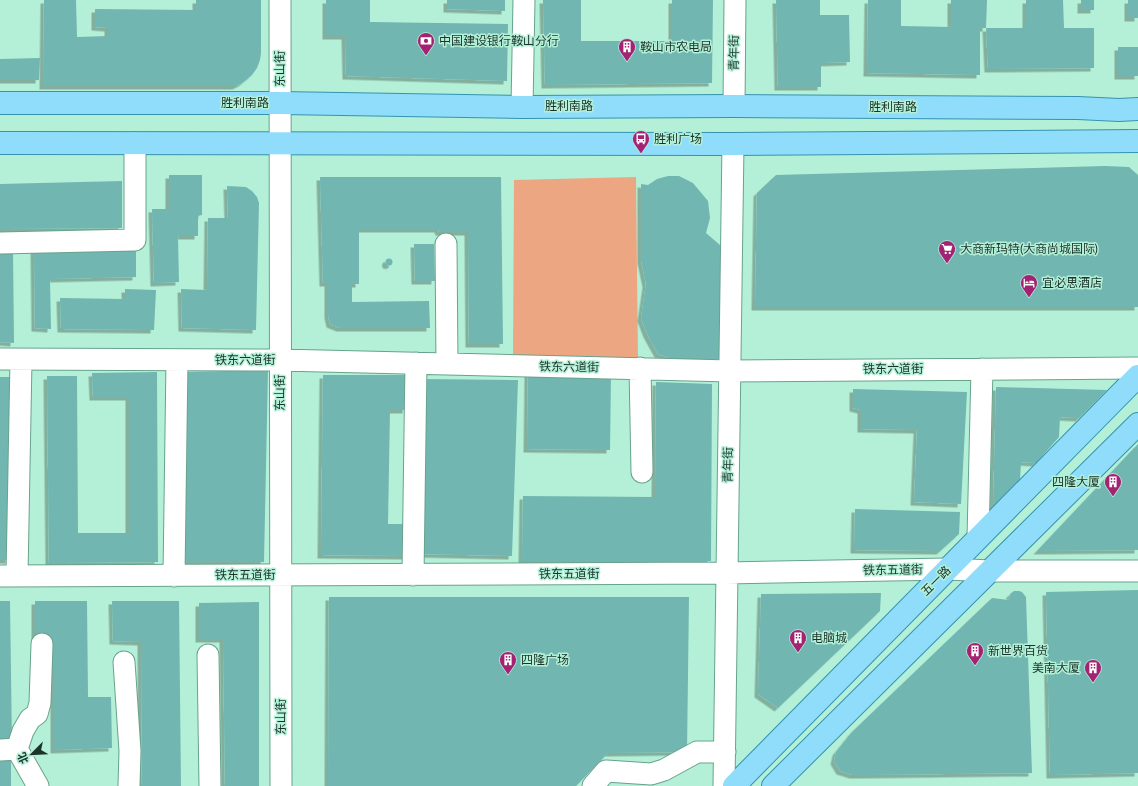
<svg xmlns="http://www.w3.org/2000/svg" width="1138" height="786" viewBox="0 0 1138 786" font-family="'Asap Condensed','Noto Sans SC',sans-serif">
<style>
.green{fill:#eca682}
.building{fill:#71b6b0;filter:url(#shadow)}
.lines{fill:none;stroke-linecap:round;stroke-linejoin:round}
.minor-casing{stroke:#68a38c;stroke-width:23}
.major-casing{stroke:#3693af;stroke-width:24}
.minor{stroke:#fff;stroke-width:21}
.major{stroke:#8fddfa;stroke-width:22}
.labels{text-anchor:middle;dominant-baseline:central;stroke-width:3;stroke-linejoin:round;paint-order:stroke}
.poi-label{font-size:12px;fill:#1b332a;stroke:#b3f0d7;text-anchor:start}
.street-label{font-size:12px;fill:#1b332a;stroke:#b3f0d7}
</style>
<defs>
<filter id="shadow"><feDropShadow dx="-3.5" dy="3.5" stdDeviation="0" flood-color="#0004"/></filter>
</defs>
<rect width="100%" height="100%" fill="#b3f0d7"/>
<path class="green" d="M636,177L638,360L513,358L514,180Z"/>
<path class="building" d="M44,0H76L77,37L108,36V28L95,27V9L196,10V0H261V53L260,60L257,68L252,75L242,83L236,86H43Z
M326,0H370V22L508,24L507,81L346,76L345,36H326Z
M447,0H505V11L447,9Z
M543,0H581V41H672V0H713L712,83L545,85Z
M776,0H820V15H849L850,62L821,63V87H778Z
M868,0H901V26L951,27V0H987L986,28H980V75L867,73Z
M1026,0H1063L1064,28H1094V68L988,69L986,28H1026Z
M1081,0H1094V10H1081Z
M1128,0H1138V18H1128Z
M1118,47H1138V76H1118Z
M40,58L39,80H0V59Z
M1105,166L1129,167L1138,175V307H755L757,193L776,175Z
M169,175H202V215L198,216V236H178L179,282L154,283L152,209H169Z
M668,176H679L693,183L708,201L710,218L706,233L720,245L722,311L720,359H672L658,354L647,334L641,318L646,284L641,260V184L648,185L657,179Z
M320,177H501L503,344H469L468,232H439L438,229H359V284H352V302L429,301L430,328H340L330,324L328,315V283H323Z
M122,181V228L0,229V184Z
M227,186L246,187L252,191L257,197L259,203L256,330L182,328L181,289L207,290L208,218H228Z
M414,244H434L435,281H415Z
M136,245V277L50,279L51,329L35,328L34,246Z
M13,250L14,343L0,342V251Z
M385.5 262a3.5 3.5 0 1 1 7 0a3.5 3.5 0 1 1-7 0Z
M125,289L156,290L154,330L61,329L60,298L125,299Z
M268,370L264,562H183V372Z
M157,372L158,562L49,563L47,376H77L78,533H129V397H93L92,373Z
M528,373L611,374L610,450L527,449Z
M323,375H408L406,410H390L388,524H408L407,556L321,555Z
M0,377H11L9,560H0Z
M421,379L518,380L512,556L420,554Z
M656,382L712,384L711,561H522L523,496L655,497Z
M996,387L1107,390L1079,418L1060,417L1059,437L1036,463L1021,462L1020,481L993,511Z
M853,389L967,392L961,504L914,502L917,430L861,429V410L853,408Z
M1138,444V550L1037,551Z
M855,509L960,512L959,534L940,551L854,550Z
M1138,590V773L1050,775L1046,592Z
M1014,591H1019L1022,592L1026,597L1032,773L866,775H853L840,771L834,761L836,752L852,732L992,598L1009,600L1010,594Z
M881,593L880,611L778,708L758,694L761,594Z
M329,597H689L687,752L608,753L576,786H328Z
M0,601H10L12,746H0Z
M35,601H87L88,697H111L112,748L54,750V642H35Z
M112,601H179L181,786H142L141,642L113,641Z
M259,602V786H225L223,639H199V603Z
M0,761H11V786H0Z"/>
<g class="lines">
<defs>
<path id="minor" d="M280,0L281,786
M734,106L735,0
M522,107L524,0
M0,243L135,240V143
M446,244L447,364
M0,359L280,360L730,371L1138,368
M640,368L642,472
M978,538L982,369
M413,575L416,363
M0,576L726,573L948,569L990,571H1138
M17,576L21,360
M174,576L177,360
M208,655L210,786
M124,662L130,751L129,786
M17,749L23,731L30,719L37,714L40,703L42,644
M0,750L17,749L38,786
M593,786L606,771L651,774L664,770L697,752H725
M724,786L733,144"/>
<path id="major" d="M0,103H280L522,107L734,106L1078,108L1119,110L1138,109
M0,143L733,144L1138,141
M734,786L1138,376
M773,786L1138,424"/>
</defs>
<use href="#minor" class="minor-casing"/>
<use href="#major" class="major-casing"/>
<use href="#minor" class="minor"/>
<use href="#major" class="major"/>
</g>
<defs>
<symbol id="bank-pin" viewBox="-11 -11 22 30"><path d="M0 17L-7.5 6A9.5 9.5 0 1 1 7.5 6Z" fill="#a32273" stroke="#b3f0d7"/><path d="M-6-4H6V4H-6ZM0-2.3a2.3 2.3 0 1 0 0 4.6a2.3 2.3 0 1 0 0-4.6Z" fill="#fff"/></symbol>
<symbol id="building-pin" viewBox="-11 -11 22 30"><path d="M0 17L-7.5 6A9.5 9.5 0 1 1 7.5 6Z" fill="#a32273" stroke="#b3f0d7"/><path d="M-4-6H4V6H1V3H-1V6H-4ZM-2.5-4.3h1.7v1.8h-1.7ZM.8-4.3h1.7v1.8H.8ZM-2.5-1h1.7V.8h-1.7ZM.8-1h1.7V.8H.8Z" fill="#fff"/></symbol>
<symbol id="bus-pin" viewBox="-11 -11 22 30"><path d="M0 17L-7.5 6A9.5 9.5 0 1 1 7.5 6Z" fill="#a32273" stroke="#b3f0d7"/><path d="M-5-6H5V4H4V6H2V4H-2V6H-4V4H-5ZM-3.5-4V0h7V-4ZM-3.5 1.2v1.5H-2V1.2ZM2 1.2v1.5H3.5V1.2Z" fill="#fff"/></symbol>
<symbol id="supermarket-pin" viewBox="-11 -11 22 30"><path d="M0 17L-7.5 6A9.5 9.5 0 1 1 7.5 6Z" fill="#a32273" stroke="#b3f0d7"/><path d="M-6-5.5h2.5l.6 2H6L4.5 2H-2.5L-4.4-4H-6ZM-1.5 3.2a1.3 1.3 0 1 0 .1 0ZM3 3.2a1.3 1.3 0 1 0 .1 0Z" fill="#fff"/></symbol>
<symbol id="hotel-pin" viewBox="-11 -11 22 30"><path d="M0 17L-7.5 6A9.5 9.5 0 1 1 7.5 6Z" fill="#a32273" stroke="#b3f0d7"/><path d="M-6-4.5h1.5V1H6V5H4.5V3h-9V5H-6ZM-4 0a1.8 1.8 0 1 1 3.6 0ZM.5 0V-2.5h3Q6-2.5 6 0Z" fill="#fff"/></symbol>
</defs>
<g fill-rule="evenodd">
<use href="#bank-pin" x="416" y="31" width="20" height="27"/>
<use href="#building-pin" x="617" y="37" width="20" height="27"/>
<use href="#bus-pin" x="631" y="129" width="20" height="27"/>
<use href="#supermarket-pin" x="937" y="239" width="20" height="27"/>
<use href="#hotel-pin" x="1019" y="273" width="20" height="27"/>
<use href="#building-pin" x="1103" y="472" width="20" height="27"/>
<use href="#building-pin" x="788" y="628" width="20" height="27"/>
<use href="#building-pin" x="965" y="641" width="20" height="27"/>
<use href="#building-pin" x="498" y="650" width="20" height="27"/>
<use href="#building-pin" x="1083" y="658" width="20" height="27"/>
</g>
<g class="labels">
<g class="poi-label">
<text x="439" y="41">中国建设银行鞍山分行</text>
<text x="640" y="47">鞍山市农电局</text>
<text x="654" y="139">胜利广场</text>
<text x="960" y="249">大商新玛特(大商尚城国际)</text>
<text x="1042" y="283">宜必思酒店</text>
<text x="1100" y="482" text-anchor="end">四隆大厦</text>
<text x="811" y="638">电脑城</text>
<text x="988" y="651">新世界百货</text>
<text x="521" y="660">四隆广场</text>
<text x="1080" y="668" text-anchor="end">美南大厦</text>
</g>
<g class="street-label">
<text transform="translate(734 53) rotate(-89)">青年街</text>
<text transform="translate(280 69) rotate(-90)">东山街</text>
<text x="245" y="103">胜利南路</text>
<text x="569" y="106">胜利南路</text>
<text x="893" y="107">胜利南路</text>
<text x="245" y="360">铁东六道街</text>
<text transform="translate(569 367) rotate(1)">铁东六道街</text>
<text x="893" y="369">铁东六道街</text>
<text transform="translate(280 393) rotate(-90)">东山街</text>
<text transform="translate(728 465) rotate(-89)">青年街</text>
<text transform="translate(893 570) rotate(-1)">铁东五道街</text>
<text x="569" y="574">铁东五道街</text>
<text x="245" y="575">铁东五道街</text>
<text transform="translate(936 581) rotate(-45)">五一路</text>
<text transform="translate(281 717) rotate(-90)">东山街</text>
</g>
</g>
<g transform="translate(32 754) rotate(246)" stroke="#b3f0d7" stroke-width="3" paint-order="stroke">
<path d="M0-3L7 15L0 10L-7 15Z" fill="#1b332a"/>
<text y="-6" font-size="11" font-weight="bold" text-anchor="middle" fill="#1b332a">北</text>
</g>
</svg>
